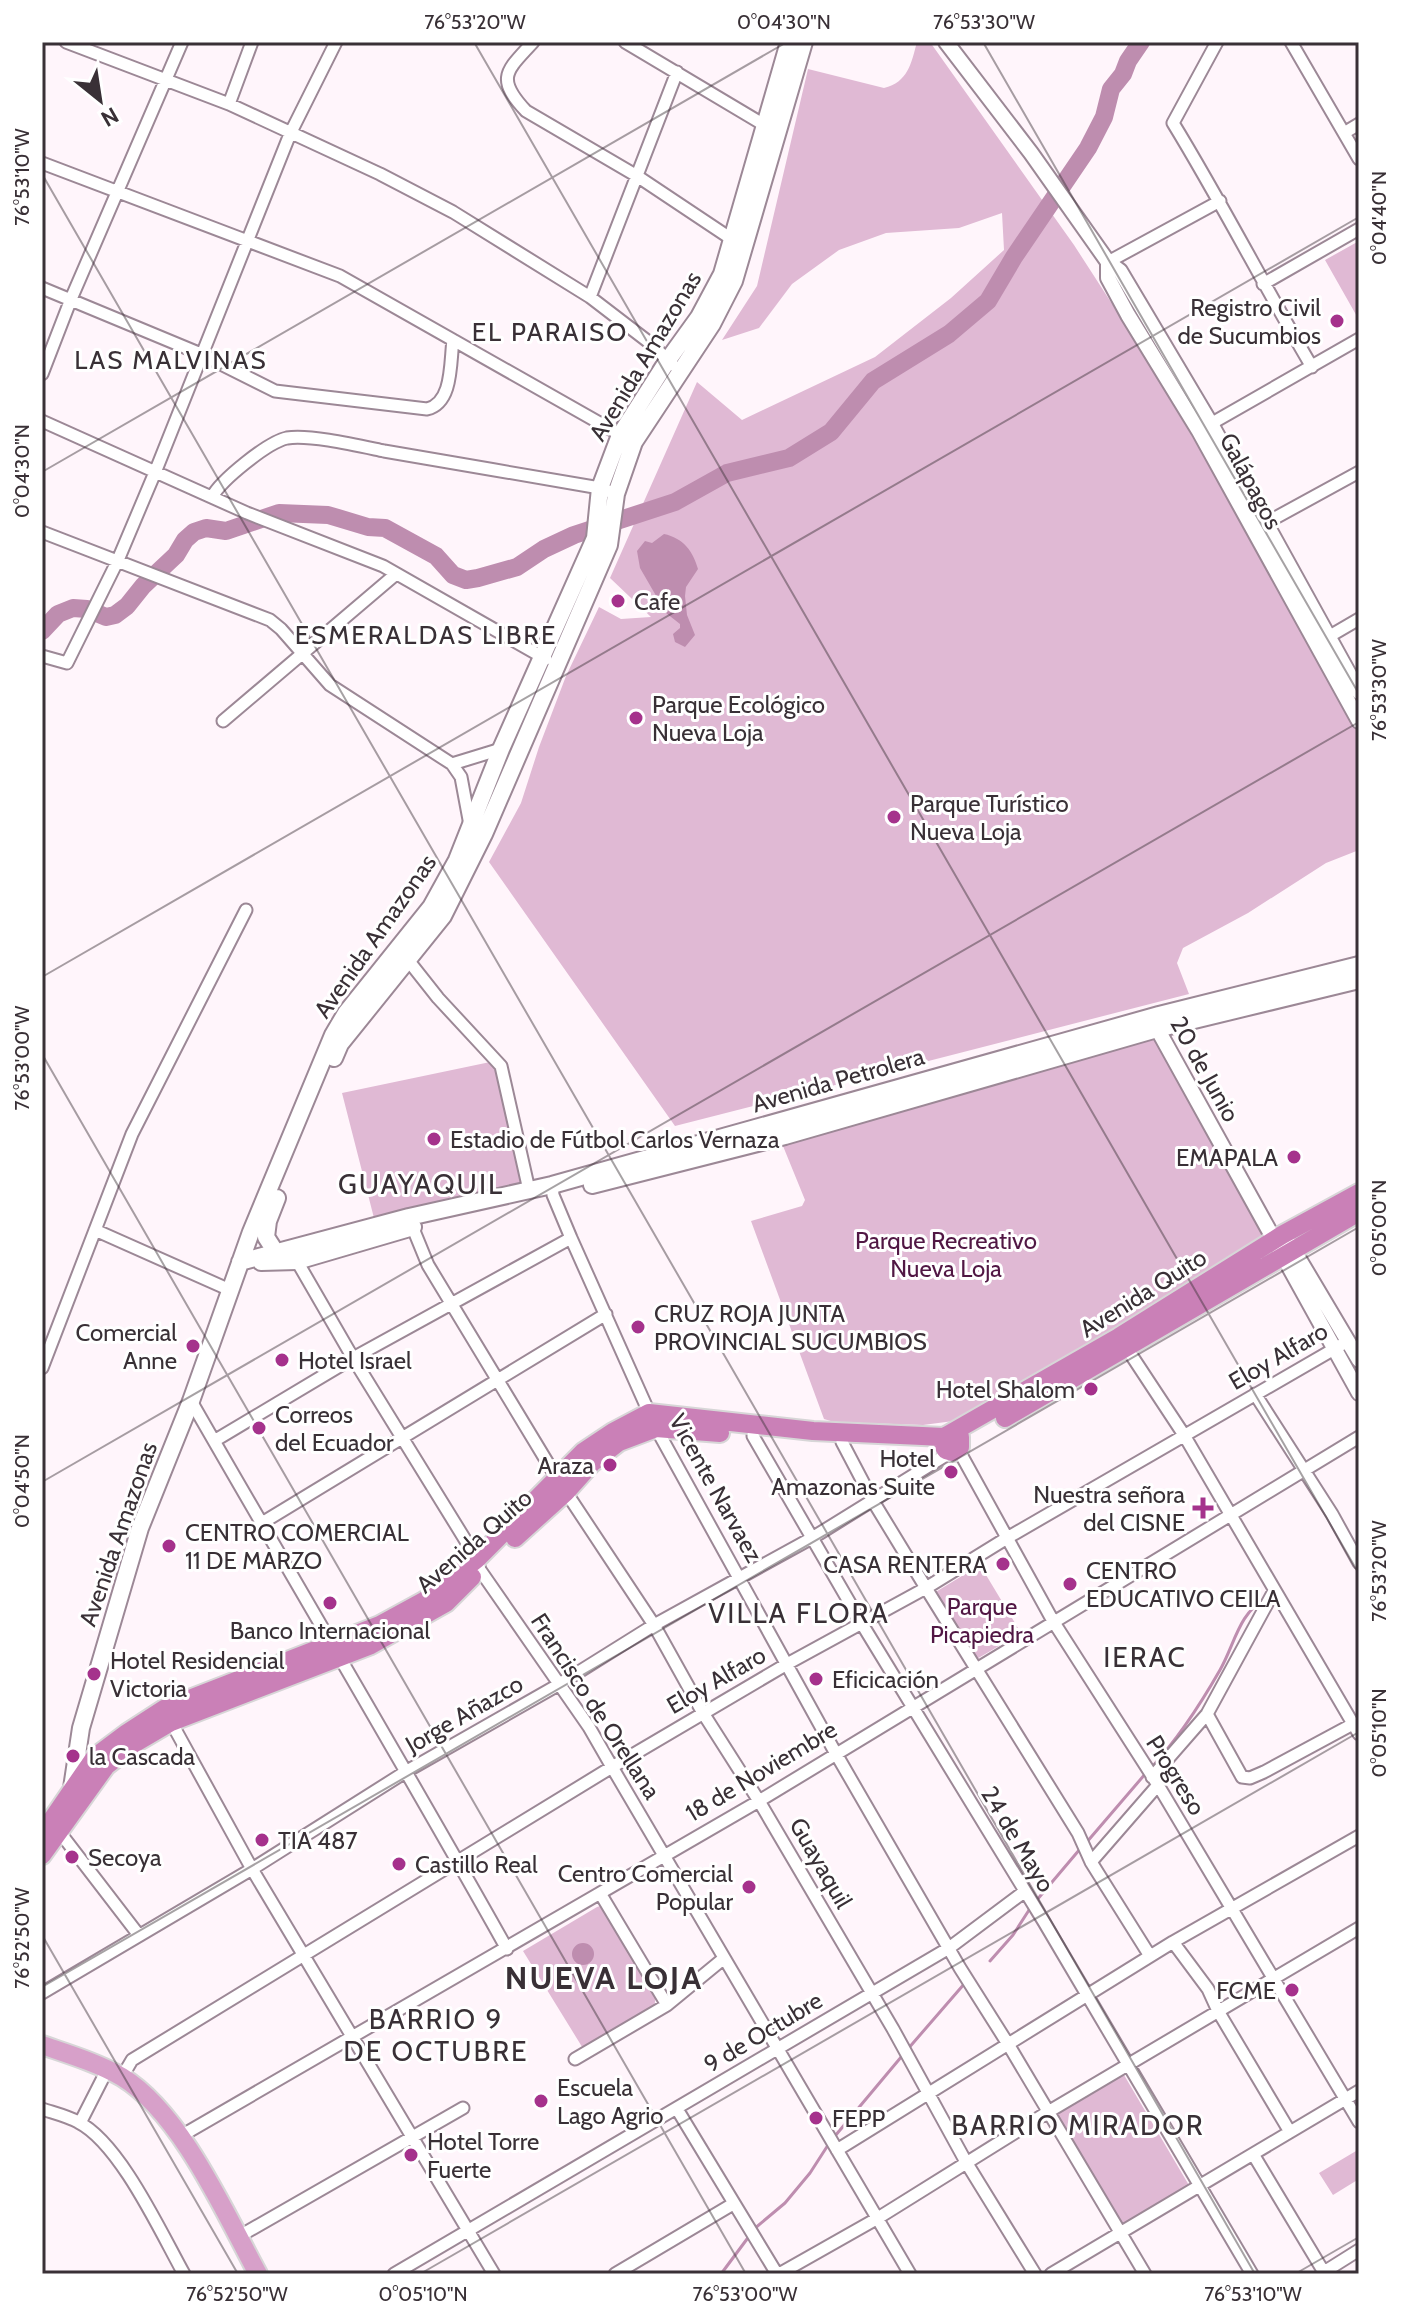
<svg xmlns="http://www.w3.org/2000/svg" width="1401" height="2316" viewBox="0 0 1401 2316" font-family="Cabin,sans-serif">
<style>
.green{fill:#e0b9d4}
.water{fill:#be8daf}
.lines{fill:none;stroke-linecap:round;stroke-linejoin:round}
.stream{stroke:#be8daf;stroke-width:3}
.river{stroke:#be8daf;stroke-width:18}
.minor-casing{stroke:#9c8896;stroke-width:15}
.tertiary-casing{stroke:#9c8896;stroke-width:18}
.secondary-casing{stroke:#9c8896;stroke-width:20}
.primary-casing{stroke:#d7d6d7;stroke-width:22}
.trunk-casing{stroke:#d7d6d7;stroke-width:22}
.minor{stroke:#fff;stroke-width:11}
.tertiary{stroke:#fff;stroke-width:14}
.secondary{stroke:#fff;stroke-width:16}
.primary{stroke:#d7a0c9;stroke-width:18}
.trunk{stroke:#ca80b7;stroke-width:18}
.ticks{fill:none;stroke:#393036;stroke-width:2;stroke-opacity:0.45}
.poi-dot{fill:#a5328c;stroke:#fff;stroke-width:3}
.labels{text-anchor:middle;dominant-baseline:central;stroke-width:6;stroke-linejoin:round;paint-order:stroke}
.poi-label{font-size:24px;fill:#393036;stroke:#fff;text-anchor:start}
.street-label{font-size:24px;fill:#393036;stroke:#fff}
.park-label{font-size:24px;fill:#511744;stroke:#fff}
.neighbourhood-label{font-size:26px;letter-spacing:2px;fill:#393036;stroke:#fff}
.quarter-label{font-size:28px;letter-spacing:2px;fill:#393036;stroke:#fff}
.district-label{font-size:32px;font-weight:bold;letter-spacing:2px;fill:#393036;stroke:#fff}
.neatline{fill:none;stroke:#393036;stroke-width:3}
.ticks-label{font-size:20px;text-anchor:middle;fill:#393036}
</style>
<rect width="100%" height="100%" fill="#fff5fb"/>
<path class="green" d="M917,42H930L1074,245L1127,327L1359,717V850L1326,863L1248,913L1183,948L1177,963L1189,994L675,1126L489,862L521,803L539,747L566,676L599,607L621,619L651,617L610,578L697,382L742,420L875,357L951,298L1004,250L1002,213L959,228L886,233L839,250L792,284L759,328L722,340L757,286L808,69L884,88C908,82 911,64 917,42Z
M1359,241V320L1325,260Z
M1156,1038L1267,1237L961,1420L923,1425L834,1422L824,1419L751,1221L802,1206L805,1200L783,1146L873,1117Z
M495,1061L525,1185L375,1222L342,1093Z
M980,1565L1021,1633L975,1660L934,1593Z
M604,1905L656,1994L654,2009L584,2050L523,1951L597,1907Z
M1124,2075L1190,2187L1121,2227L1056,2115Z
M1356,2151L1359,2157V2179L1333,2195L1319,2173Z"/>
<path class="water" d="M664,534C683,538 693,551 698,569L686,587L685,596L687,615L695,635L685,647L675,642L673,634L680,628V624L666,613L640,568L637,551L645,541L652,543Z
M572 1954a11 11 0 1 1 22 0a11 11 0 1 1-22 0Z"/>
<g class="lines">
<path class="stream" d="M1151,1768C1178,1739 1200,1705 1220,1670C1235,1644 1238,1614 1266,1598
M1086,1843L1146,1773
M1036,1901L1080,1849
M990,1961L1013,1935L1031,1907
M907,2050L965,1983
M835,2136L902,2056
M754,2229L785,2203L810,2173L830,2142
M721,2274L750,2235"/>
<path class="river" d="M42,631L58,614L73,608L87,609L106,617L115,615L127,606L143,586L176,555L185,540L194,532L206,528L226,531L279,513L328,515L368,527L385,528L436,556L453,575L466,580L478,578L517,567L544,549L574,535L675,502L727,473L789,458L831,432L873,381L949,334L988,301L1014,257L1088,148L1104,117L1111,89L1123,74L1128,61L1141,42"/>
<defs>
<path id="minor" d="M66,42L229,104L380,174L453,212L590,297L650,343L673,365
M533,42C508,70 494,77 526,111L637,176L733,240
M625,42L771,129
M1217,42L1173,123C1222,203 1264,286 1312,367
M1291,42L1359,159
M229,104L252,42
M1344,133L1359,124
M42,163L340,276L626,438
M1108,262L1220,201
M1263,284L1359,229
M42,288L201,354L275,391L427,409C453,403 450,363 453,340
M590,297L677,72
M42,374L71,299L182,42
M42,421L247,513L383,566L546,659
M1207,426L1359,339
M212,497C221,480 268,442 287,438C309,434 360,446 384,451C456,463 528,476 600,488L616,494
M1264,524L1359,472
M42,532L270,620L281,629L330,685L452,764L461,777L470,825
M1323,640L1359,619
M42,656L67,663L118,560L156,470L290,134L336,42
M223,721L396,574
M452,764L501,749
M404,955L438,998L501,1066L529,1190
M552,1185L553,1195L571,1238L656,1428L835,1752L960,1968L1008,2044L1145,2274
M410,1221L428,1265L558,1480L654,1625L703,1713L759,1801L893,2029L966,2162L1035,2274
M95,1230L230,1290
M294,1256L353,1358L477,1559L480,1570L589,1727L612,1767L910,2274
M1124,1344L1184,1435L1359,1734
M42,1368L132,1134L246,910
M1255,1394L1332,1514L1359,1563
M191,1401C296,1584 404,1765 507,1949
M754,1425L753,1436L862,1624L1044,1922L1252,2274
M214,1441L353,1358L571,1238
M842,1442L873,1501L926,1588L1078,1833L1091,1862L1150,1956
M958,1449L1053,1621L1158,1785L1359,2122
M262,1523L606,1314
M1207,1714L1242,1777L1250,1778L1264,1772L1353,1724
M170,1720L252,1869L494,2274
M1152,1777L1207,1714L1274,1591
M58,1830L138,1934
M1091,1862L1158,1785
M600,1893L667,2005
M1173,1942L1208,1989L1218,2011L1290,2132
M42,1993L252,1869L407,1771L558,1685L654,1625L812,1538L951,1452
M575,2059L667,2005L723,1959
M122,2077L132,2060L612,1767L787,1664L926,1588L1007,1538L1348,1341
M42,2109C54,2113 67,2116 78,2122C120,2143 161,2233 184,2274
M677,2109L777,2274
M80,2123L107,2070
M181,2136L759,1801L1359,1437
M837,2150L1173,1942L1359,1836
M1253,2154L1325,2274
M238,2237L463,2108
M1324,2272L1359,2250
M394,2274L949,1948L1024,1892
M615,2274L733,2204
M779,2274L878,2218L1048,2112L1359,1928
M1051,2274L1359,2091"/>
<path id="tertiary" d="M946,42L1031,153L1108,262L1120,271L1211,424L1359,692
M1108,262V278L1128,315L1199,431L1359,721
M1153,1021L1359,1393
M1290,1244L1359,1360"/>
<path id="secondary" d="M334,1058L340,1044L443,916L484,834L609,545L616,494L634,442L712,324L734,281L804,42
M592,1185L785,1136L1157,1029L1359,980
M275,1251L266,1237L268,1221L277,1198
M240,1262L409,1217L552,1185L1159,1015L1359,965
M261,1262L297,1261L413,1227
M72,1788L81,1728L140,1528L191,1401L251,1232L333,1035L346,1013L431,907L457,860L501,749L595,538L600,488L620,435L668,360L699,317L722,274L789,42"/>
<path id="primary" d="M42,2045C68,2054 98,2063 122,2077C181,2113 225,2213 258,2274"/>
<path id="trunk" d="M1005,1418L1359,1212
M951,1433L1119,1337L1282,1235L1359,1193
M515,1538L566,1492L592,1463L619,1442L656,1428L720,1433
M42,1834L95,1757L127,1733L164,1709L380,1625L424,1601L477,1559L583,1452L613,1432L649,1413L813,1431L944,1437L951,1433L960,1437V1447L953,1452L946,1450L943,1445L944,1437
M42,1855L106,1766L137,1742L171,1722L371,1645L446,1603L472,1577"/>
</defs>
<use href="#minor" class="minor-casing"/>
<use href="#tertiary" class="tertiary-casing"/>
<use href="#secondary" class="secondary-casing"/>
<use href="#primary" class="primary-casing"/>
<use href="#trunk" class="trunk-casing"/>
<use href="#minor" class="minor"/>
<use href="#tertiary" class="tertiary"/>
<use href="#secondary" class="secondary"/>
<use href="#primary" class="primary"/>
<use href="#trunk" class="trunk"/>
</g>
<path class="ticks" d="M474,42L1359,1574M983,42L1359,694M42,174L1255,2274M42,472L787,42M42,977L1359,217M42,1054L746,2274M42,1482L1359,722M42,1935L238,2274M42,1987L1359,1227M420,2274L1359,1732M1295,2274L1359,2237"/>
<g class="poi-dot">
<circle cx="1337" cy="321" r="8"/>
<circle cx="618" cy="601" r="8"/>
<circle cx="636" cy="718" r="8"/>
<circle cx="894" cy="817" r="8"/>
<circle cx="434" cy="1139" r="8"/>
<circle cx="1294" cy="1157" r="8"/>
<circle cx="638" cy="1327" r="8"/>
<circle cx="193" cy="1346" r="8"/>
<circle cx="282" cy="1360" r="8"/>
<circle cx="1091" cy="1389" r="8"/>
<circle cx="259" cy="1428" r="8"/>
<circle cx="610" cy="1465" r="8"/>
<circle cx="951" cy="1472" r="8"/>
<path d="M1199 1496h8v8h8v8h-8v8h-8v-8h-8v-8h8z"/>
<circle cx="169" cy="1546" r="8"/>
<circle cx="1003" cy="1564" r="8"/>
<circle cx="1070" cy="1584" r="8"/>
<circle cx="330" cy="1603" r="8"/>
<circle cx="94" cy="1674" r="8"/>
<circle cx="816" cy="1679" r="8"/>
<circle cx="73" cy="1756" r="8"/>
<circle cx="262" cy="1840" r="8"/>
<circle cx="72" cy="1857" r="8"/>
<circle cx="399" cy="1864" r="8"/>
<circle cx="749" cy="1887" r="8"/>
<circle cx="1292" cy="1990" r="8"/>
<circle cx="541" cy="2101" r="8"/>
<circle cx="816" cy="2118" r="8"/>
<circle cx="411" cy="2155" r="8"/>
</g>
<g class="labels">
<g class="poi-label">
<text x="1321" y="307" text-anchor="end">Registro Civil<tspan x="1321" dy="28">de Sucumbios</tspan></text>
<text x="634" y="601">Cafe</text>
<text x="652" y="704">Parque Ecológico<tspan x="652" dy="28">Nueva Loja</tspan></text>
<text x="910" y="803">Parque Turístico<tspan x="910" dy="28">Nueva Loja</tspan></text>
<text x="450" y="1139">Estadio de Fútbol Carlos Vernaza</text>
<text x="1278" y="1157" text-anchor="end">EMAPALA</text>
<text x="654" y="1313">CRUZ ROJA JUNTA<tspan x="654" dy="28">PROVINCIAL SUCUMBIOS</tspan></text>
<text x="177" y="1332" text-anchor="end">Comercial<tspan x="177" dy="28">Anne</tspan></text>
<text x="298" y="1360">Hotel Israel</text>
<text x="1075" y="1389" text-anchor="end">Hotel Shalom</text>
<text x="275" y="1414">Correos<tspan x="275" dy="28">del Ecuador</tspan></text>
<text x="935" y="1458" text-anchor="end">Hotel<tspan x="935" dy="28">Amazonas Suite</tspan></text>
<text x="594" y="1465" text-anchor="end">Araza</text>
<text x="1185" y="1494" text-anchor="end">Nuestra señora<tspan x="1185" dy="28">del CISNE</tspan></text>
<text x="185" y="1532">CENTRO COMERCIAL<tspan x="185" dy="28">11 DE MARZO</tspan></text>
<text x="987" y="1564" text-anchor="end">CASA RENTERA</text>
<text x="1086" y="1570">CENTRO<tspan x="1086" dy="28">EDUCATIVO CEILA</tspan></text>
<text x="330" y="1630" text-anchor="middle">Banco Internacional</text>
<text x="110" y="1660">Hotel Residencial<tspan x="110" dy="28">Victoria</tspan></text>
<text x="832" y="1679">Eficicación</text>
<text x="89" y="1756">la Cascada</text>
<text x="278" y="1840">TIA 487</text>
<text x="88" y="1857">Secoya</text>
<text x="415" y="1864">Castillo Real</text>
<text x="733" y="1873" text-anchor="end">Centro Comercial<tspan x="733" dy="28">Popular</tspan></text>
<text x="1276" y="1990" text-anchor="end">FCME</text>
<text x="557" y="2087">Escuela<tspan x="557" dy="28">Lago Agrio</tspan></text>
<text x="832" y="2118">FEPP</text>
<text x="427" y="2141">Hotel Torre<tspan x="427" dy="28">Fuerte</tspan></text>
</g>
<g class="street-label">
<text transform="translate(645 356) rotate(-59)">Avenida Amazonas</text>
<text transform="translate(1251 481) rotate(62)">Galápagos</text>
<text transform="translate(375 936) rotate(-55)">Avenida Amazonas</text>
<text transform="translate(1205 1069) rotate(61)">20 de Junio</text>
<text transform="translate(838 1080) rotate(-16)">Avenida Petrolera</text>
<text transform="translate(1143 1293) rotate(-32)">Avenida Quito</text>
<text transform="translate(1278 1356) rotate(-30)">Eloy Alfaro</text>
<text transform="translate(716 1488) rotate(61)">Vicente Narvaez</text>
<text transform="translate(118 1534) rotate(-71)">Avenida Amazonas</text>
<text transform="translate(474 1541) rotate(-41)">Avenida Quito</text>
<text transform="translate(716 1680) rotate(-30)">Eloy Alfaro</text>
<text transform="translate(596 1706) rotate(57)">Francisco de Orellana</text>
<text transform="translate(464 1714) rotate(-30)">Jorge Añazco</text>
<text transform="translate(761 1771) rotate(-31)">18 de Noviembre</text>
<text transform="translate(1176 1775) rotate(58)">Progreso</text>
<text transform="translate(1018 1839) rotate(59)">24 de Mayo</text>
<text transform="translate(821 1863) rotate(60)">Guayaquil</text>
<text transform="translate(763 2032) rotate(-31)">9 de Octubre</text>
</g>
<g class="park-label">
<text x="946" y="1240">Parque Recreativo<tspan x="946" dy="28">Nueva Loja</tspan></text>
<text x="982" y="1606">Parque<tspan x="982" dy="28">Picapiedra</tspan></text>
</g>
<g class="neighbourhood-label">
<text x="550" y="332">EL PARAISO</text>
<text x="171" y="360">LAS MALVINAS</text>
<text x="426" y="635">ESMERALDAS LIBRE</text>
</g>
<g class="quarter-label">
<text x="421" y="1184">GUAYAQUIL</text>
<text x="799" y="1613">VILLA FLORA</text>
<text x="1145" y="1657">IERAC</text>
<text x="436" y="2019">BARRIO 9<tspan x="436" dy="32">DE OCTUBRE</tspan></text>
<text x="1078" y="2125">BARRIO MIRADOR</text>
</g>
<g class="district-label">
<text x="604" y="1977">NUEVA LOJA</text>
</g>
</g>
<rect width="1401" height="2316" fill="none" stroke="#ffffff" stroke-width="88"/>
<g transform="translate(100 100) rotate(150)" stroke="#ffffff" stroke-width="6" paint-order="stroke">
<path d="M0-6L14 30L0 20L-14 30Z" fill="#393036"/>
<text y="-12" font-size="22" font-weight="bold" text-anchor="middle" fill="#393036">N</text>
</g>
<rect x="44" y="44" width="1313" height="2228" class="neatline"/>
<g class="ticks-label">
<text x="475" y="29">76°53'20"W</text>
<text x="784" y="29">0°04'30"N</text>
<text x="984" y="29">76°53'30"W</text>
<text transform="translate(22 177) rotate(-90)" y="7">76°53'10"W</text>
<text transform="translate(1379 218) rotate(-90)" y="7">0°04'40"N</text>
<text transform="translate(22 471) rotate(-90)" y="7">0°04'30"N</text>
<text transform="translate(1379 690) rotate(-90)" y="7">76°53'30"W</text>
<text transform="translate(22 1058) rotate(-90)" y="7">76°53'00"W</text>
<text transform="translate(1379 1228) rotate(-90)" y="7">0°05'00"N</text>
<text transform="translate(22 1481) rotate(-90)" y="7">0°04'50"N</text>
<text transform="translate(1379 1571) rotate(-90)" y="7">76°53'20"W</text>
<text transform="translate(1379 1733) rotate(-90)" y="7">0°05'10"N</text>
<text transform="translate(22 1938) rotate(-90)" y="7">76°52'50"W</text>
<text x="237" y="2301">76°52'50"W</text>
<text x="423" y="2301">0°05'10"N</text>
<text x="745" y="2301">76°53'00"W</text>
<text x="1253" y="2301">76°53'10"W</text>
</g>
</svg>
